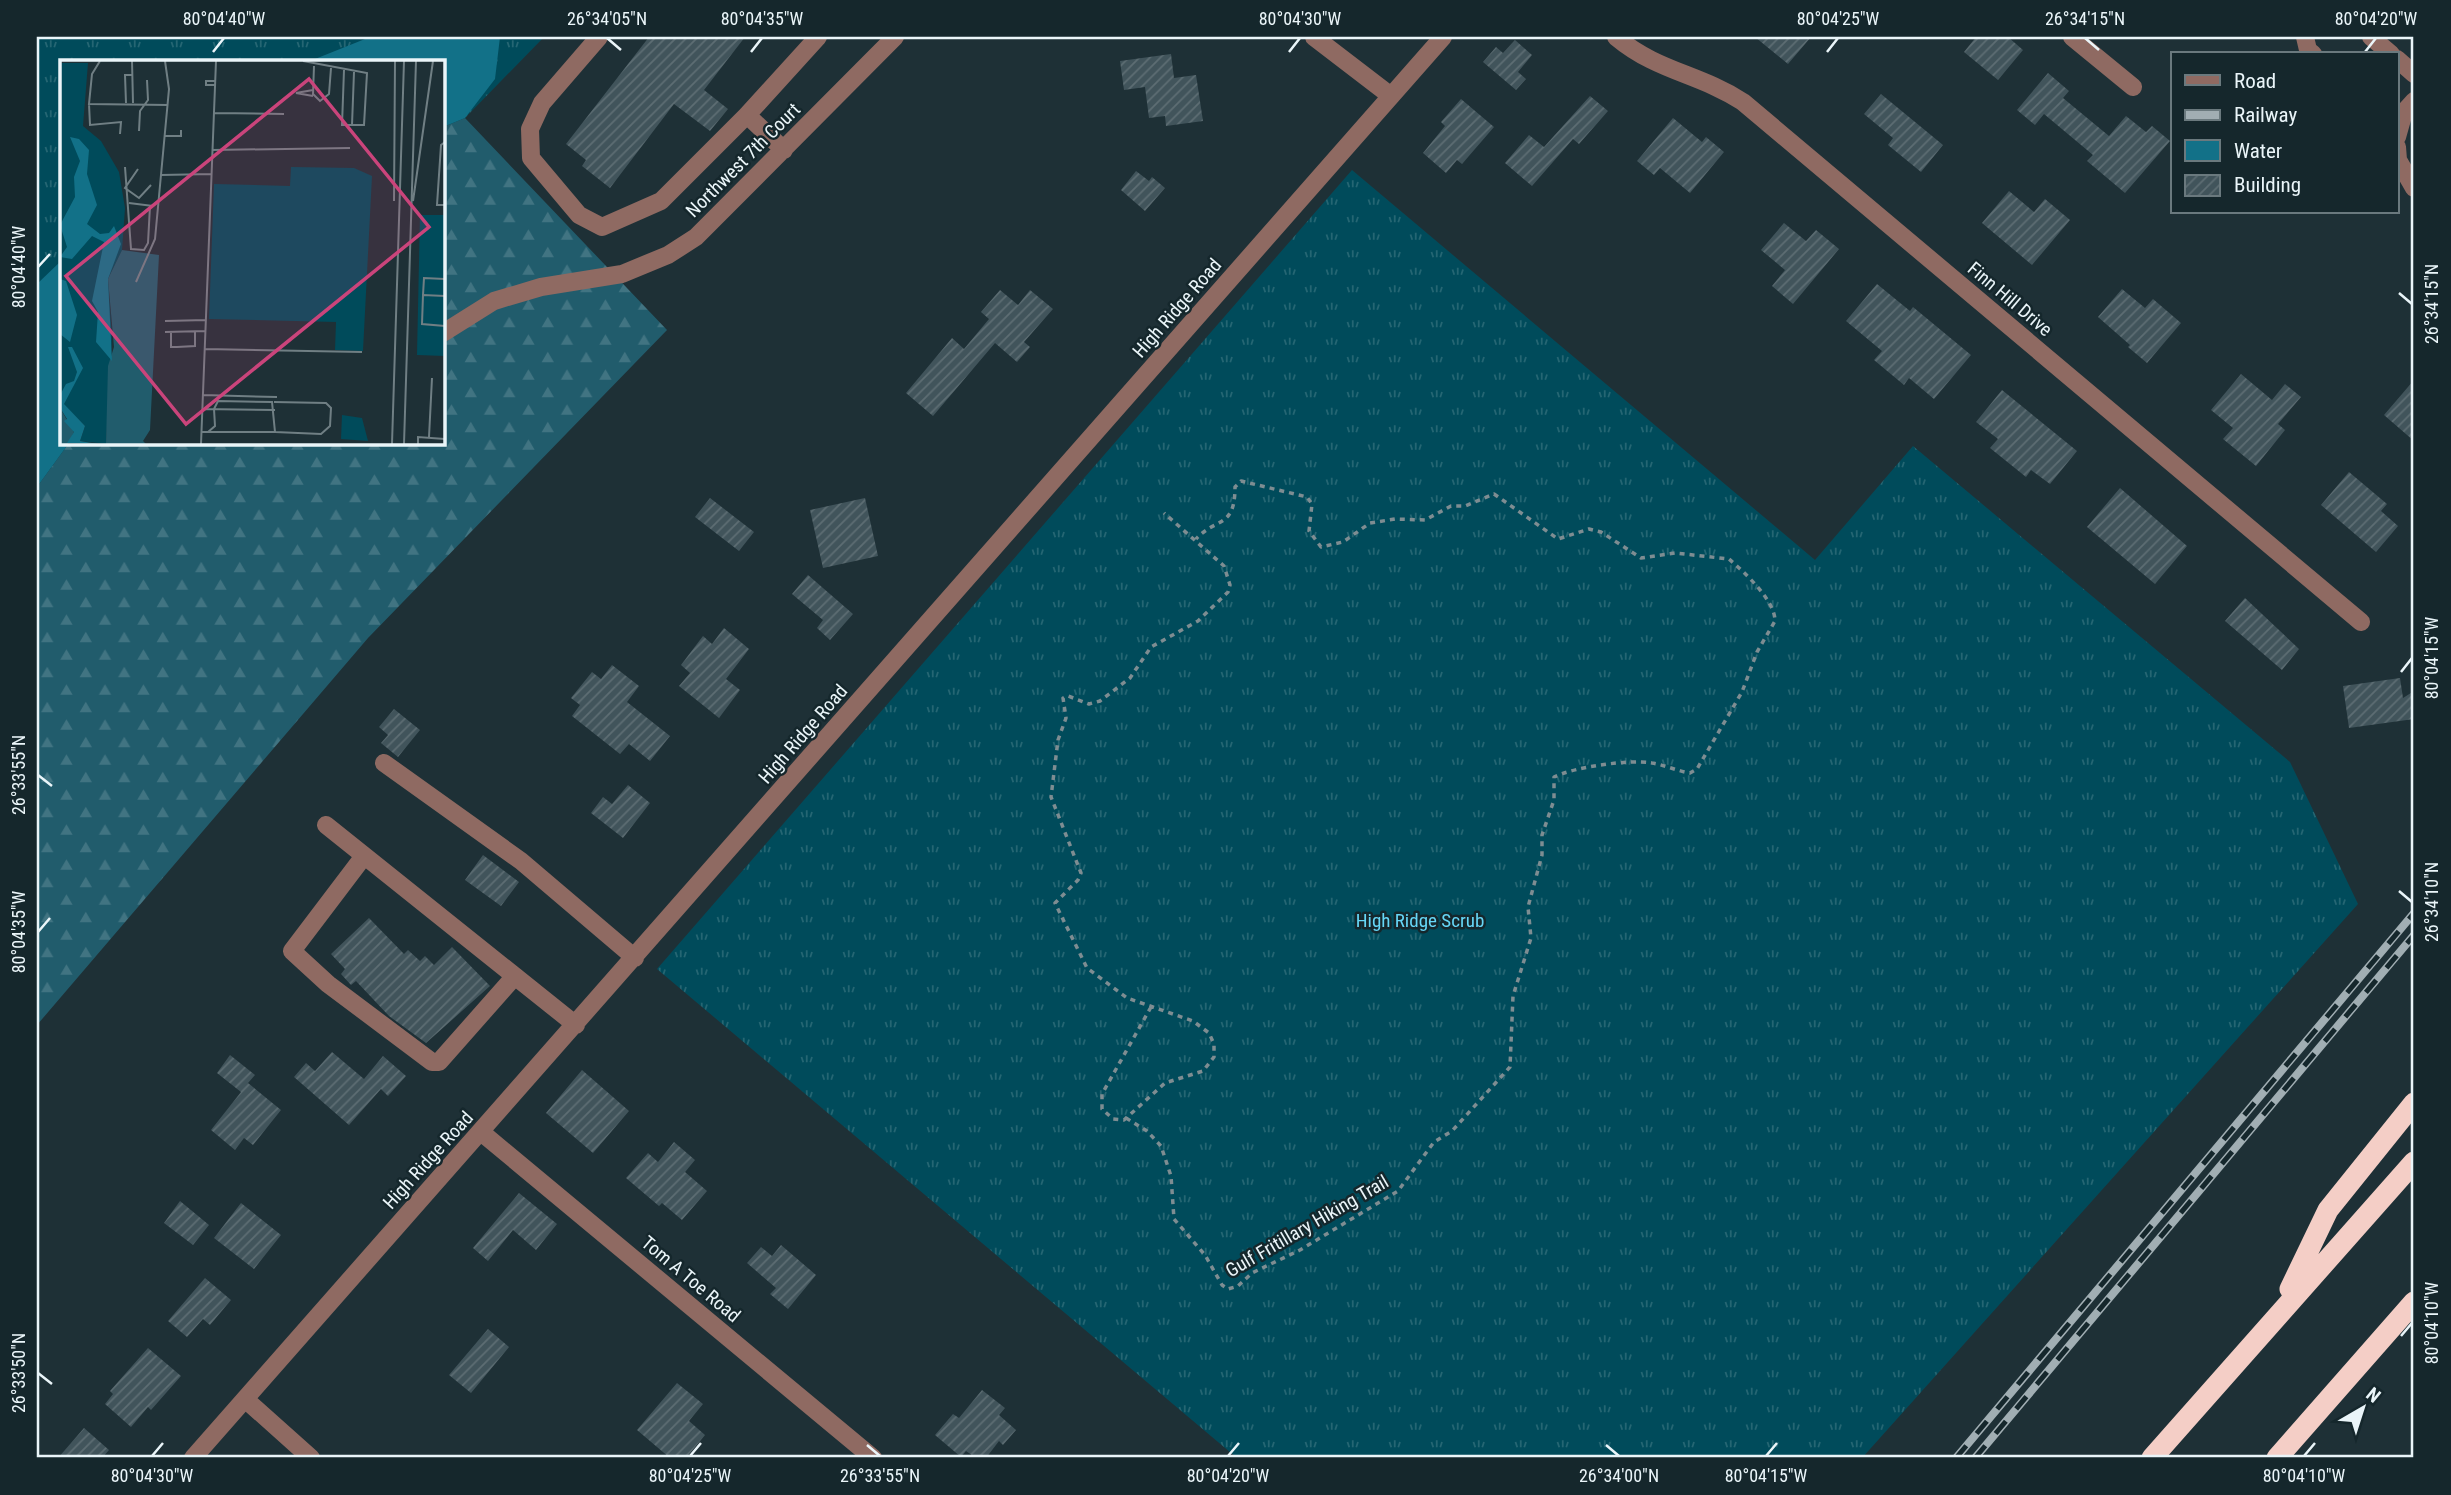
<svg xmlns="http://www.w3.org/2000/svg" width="2451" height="1495" viewBox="0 0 2451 1495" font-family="'Roboto Condensed',sans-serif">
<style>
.grass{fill:url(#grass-tufts)}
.forest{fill:url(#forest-firs)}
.water{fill:#127188}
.building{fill:url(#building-hatch)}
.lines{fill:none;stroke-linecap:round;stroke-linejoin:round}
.path{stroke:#7e8d92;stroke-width:3.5;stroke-dasharray:5 5;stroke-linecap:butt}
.minor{stroke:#8f6a62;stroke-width:18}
.highway{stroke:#f4cec6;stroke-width:21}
.rail-casing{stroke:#a1aeb3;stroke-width:8}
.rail{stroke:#15272c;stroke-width:5;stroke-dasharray:16;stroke-linecap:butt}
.ticks{fill:none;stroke:#eaf5f9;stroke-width:2.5}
.labels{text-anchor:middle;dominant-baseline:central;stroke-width:5;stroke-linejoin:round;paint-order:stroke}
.street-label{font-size:19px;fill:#eaf5f9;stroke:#15272c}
.park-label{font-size:19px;fill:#66d7f7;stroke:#15272c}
.inset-road{fill:none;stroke:#707f84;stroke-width:2}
.view{fill:#ca447b;fill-opacity:0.15;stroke:#ca447b;stroke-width:3.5}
.inset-edge{fill:none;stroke:#eaf5f9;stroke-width:3.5}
.neatline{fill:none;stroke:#eaf5f9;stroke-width:2.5}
.ticks-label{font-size:18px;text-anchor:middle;fill:#eaf5f9}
</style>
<defs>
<pattern id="grass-tufts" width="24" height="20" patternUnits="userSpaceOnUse" patternTransform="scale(1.75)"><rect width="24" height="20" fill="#004b5b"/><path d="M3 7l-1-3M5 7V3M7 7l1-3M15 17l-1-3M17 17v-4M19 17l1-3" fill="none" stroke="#256673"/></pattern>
<pattern id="forest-firs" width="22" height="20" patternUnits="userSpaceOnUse" patternTransform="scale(1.75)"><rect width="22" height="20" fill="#215c6c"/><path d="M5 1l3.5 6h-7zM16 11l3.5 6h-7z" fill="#417482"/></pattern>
<pattern id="building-hatch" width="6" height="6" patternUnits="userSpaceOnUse" patternTransform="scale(1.75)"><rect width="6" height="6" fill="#41545b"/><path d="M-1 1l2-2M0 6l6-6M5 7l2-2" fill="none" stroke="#5d6d73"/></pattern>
</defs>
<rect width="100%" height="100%" fill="#1e3036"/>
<path class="grass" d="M37,37H544L465,118L443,127V61H61V443H69L37,487Z
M1352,170L1815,560L1913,446L2290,762L2358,904L1862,1458H1237L657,969Z"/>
<path class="forest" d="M465,118L667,330L368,638L37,1025V487L69,443H443V127Z"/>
<path class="water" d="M370,37H500L495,79L465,118L443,127V61H310Z
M61,261V443H69L37,487V284Z"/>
<path class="building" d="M649,37H745L704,90L728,109L710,131L674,104L610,188L582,166L586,160L566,144Z
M1755,37H1811L1788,64Z
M1976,37H2008L2023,50L1998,80L1964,52Z
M1515,40L1532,55L1518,72L1526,79L1516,90L1483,62L1496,47L1503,53Z
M1171,54L1174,78L1196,75L1203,121L1166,126L1165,116L1149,118L1145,87L1124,90L1120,61Z
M2048,73L2069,91L2063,98L2109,136L2126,116L2146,132L2152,126L2170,141L2125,193L2087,161L2093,155L2044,114L2035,125L2017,110Z
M1881,94L1943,145L1921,172L1888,145L1893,138L1864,114Z
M1590,96L1608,111L1579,144L1573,139L1532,186L1505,163L1529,135L1544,147Z
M1461,99L1494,127L1462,164L1457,160L1446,173L1423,153L1445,126L1441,122Z
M1673,118L1702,142L1706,137L1724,152L1690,193L1660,168L1654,175L1637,161Z
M1136,171L1149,181L1152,177L1165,188L1145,211L1121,190Z
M2009,191L2034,212L2045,199L2070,220L2032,265L1982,223Z
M1784,223L1806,241L1816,230L1839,249L1793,304L1772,286L1785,270L1761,250Z
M1877,284L1910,311L1913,307L1971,355L1934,399L1909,378L1904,385L1874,360L1882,351L1846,321Z
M2122,289L2145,308L2153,299L2181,323L2147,363L2128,347L2130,345L2098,317Z
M1000,290L1018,305L1030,290L1053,309L1024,342L1030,347L1017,362L995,343L933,416L906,393L952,338L964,349L989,319L981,312Z
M2241,374L2272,400L2285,384L2301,397L2278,424L2285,430L2256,466L2223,439L2233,428L2211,410Z
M2414,380V441L2384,415Z
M2002,390L2077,451L2050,484L2031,470L2026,477L1990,448L1998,439L1976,422Z
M2349,472L2387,504L2381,511L2398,526L2376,552L2321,505Z
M2120,488L2187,546L2155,584L2087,527Z
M710,498L754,532L739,551L695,517Z
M865,498L878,556L823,568L810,510Z
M808,575L853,614L830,640L817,628L823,620L792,594Z
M2245,598L2299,649L2282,670L2225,621Z
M724,628L749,649L726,679L740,690L719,718L679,686L690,673L681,665L703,636L712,644Z
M612,665L639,686L627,702L670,736L650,761L629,744L620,754L572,716L580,705L571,698L592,672L601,679Z
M2400,678L2403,698L2414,691V719L2349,728L2343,686Z
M394,709L420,730L398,757L381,743L388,735L379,727Z
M628,785L650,803L623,838L591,813L603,797L612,804Z
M483,855L519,882L501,906L465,880Z
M369,918L404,954L408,950L420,961L425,956L434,965L452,947L490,986L426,1043L389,1016L356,981L351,985L341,974L345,969L331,954Z
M332,1052L364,1079L383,1056L406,1076L388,1096L381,1089L349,1125L294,1077L306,1063L315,1071Z
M230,1055L255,1075L248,1083L281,1110L253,1145L244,1138L235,1150L211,1130L241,1092L217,1073Z
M582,1070L629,1111L593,1153L546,1113Z
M674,1142L695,1160L685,1172L707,1191L682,1220L662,1203L659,1206L626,1178L648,1153L658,1162Z
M519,1193L557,1224L536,1250L513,1230L488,1261L473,1248Z
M180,1201L209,1225L193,1245L164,1223Z
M241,1203L281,1235L254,1269L214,1238Z
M781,1245L816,1275L788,1309L770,1294L776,1288L747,1263L761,1247L772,1256Z
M205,1278L231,1300L210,1325L203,1319L187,1337L168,1321Z
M488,1329L509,1347L471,1393L449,1375Z
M148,1348L181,1376L151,1410L148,1407L131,1427L105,1404L113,1394L110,1391Z
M677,1383L703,1404L689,1421L705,1435L686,1458H670L637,1430Z
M982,1390L1005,1408L999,1415L1016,1430L1003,1445L999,1441L986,1458H976L966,1451L961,1457L935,1435L953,1414L959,1418Z
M84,1428L109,1450L102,1458H58Z"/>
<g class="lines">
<path class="path" d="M1151,1007L1102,1094V1109L1113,1119L1124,1120L1165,1083L1203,1071L1214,1057V1044L1209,1033L1193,1021L1127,998L1087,968L1055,903L1078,880L1081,873L1051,797L1058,740L1066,718L1063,698L1068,696L1089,704L1100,701L1130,678L1151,647L1198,621L1228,592L1230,585L1224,566L1164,513
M1126,1118L1147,1131L1161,1146L1171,1176L1174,1219L1205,1255L1222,1285L1228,1289L1238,1286L1252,1273L1300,1250L1398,1191L1434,1142L1452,1131L1510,1067L1513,996L1531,938L1528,907L1542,855V835L1554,800V777C1574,767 1630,759 1652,763C1665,765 1677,771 1690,773L1697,769L1742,692L1757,652L1775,621C1775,600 1744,572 1729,559L1675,553L1641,558L1601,532L1589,529L1558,539L1494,494L1465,506H1451L1425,520L1395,519L1370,523L1343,542L1321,547L1309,531L1312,504L1307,497L1241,481L1235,487C1235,529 1216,517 1196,539"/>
<path class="minor" d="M599,37L542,103L530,129L531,158L579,215L602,227L661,201L747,115L818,37
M1314,37L1391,96
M1616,37C1658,72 1698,73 1743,102L2361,622
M2072,37L2133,87
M2305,37L2308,50L2313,54
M2371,37L2391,54
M2397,59L2414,74
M747,115L784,150
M2397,137L2404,112L2414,101
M2397,147L2398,160L2414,188
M443,333L494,301L541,287L622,274L668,255L696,237L895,37
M384,763L521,861L635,958
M326,825L576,1025
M364,856L292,951L328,984L432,1062H439L515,976
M481,1132L873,1458
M245,1399L311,1458
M193,1458L1443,37"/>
<path class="highway" d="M2290,1289L2328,1210L2414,1103
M2152,1458L2414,1162
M2277,1458L2414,1302"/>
<defs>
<path id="rail" d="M1956,1458L2414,913
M1975,1458L2414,935"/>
</defs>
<use href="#rail" class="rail-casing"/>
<use href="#rail" class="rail"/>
</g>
<path class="ticks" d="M607,38L621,50M2085,38L2099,50M213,52L224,38M751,52L762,38M1289,52L1300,38M1827,52L1838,38M2365,52L2376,38M38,267L50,254M2399,293L2412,304M2401,672L2412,658M38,775L52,786M2399,891L2412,902M38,932L50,918M2401,1336L2412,1323M38,1373L52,1384M867,1445L880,1456M1606,1445L1619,1456M152,1456L163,1443M690,1456L701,1443M1228,1456L1239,1443M1766,1456L1777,1443M2304,1456L2315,1443"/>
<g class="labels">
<g class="street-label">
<text transform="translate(743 160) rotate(-45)">Northwest 7th Court</text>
<text transform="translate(2010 299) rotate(40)">Finn Hill Drive</text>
<text transform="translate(1177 308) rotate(-49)">High Ridge Road</text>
<text transform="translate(803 734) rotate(-49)">High Ridge Road</text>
<text transform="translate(428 1160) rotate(-48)">High Ridge Road</text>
<text transform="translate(1307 1226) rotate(-30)">Gulf Fritillary Hiking Trail</text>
<text transform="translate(691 1279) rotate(40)">Tom A Toe Road</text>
</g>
<g class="park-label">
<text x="1420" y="920">High Ridge Scrub</text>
</g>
</g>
<g transform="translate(60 60)">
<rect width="385" height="385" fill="#1e3036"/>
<path d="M0,3H28L23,66L41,81L59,112L65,148L62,190L48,219L52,277L46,384L20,381L25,366L0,341ZM231,107L294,108L312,116L303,291L275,290L276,262L149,259L154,124L230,126Z" fill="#004b5b"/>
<path d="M62,190L99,195L90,370L83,381L86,384H46L48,306L54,287L48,219ZM0,348L14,372L8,384H0Z" fill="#215c6c"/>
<path d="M360,155H385V296L357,295Z" fill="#004b5b"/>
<path d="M282,355L302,358L308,381L281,379Z" fill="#004b5b"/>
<path d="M10,77L19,79L29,90L27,114L37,145L27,164L40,174L49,173L54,166L61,184L48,219L52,301L36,282L38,252L32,241L44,182L32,176L12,199L0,197L7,187L0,165L15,137L14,117L20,101ZM0,219L6,221L17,255L10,282L0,274ZM8,287H12L23,308L4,344L25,366L20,381L38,384L7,383L14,372L4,361L7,359L0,348V335L6,324L14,321L17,312Z" fill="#127188"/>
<path class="inset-road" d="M40,1L32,14L29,44L108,45M72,1L73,43M243,1L307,13L304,65H282L284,10M254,6L253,34L260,41L269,34L271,8M155,25H146V21H155M253,30L236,33L253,36M66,43L65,15H73M29,44L30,65L61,62L60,74M154,53L224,54M292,65L294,12M79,71L80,51L88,40L87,20M105,76H121V70M385,82L381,85L377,145H385M152,90L290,88M65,107L71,189L84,190L88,183L90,146M78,109L65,128L79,138L91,125M101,115L152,114M334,141L335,1M353,141L373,1M69,143L93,146M76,222L95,179L109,29L105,1M363,235L364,218L385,219M385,236L363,235L362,264L385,266M105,261L146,260M105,272L145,271M111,272V287H117L135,286V271M145,289L302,292M143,335L217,337M214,342L266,343L271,348L270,366L261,374L215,372M142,349L215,350M141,372H215L212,342L158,341L154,349M148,372L155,366L154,349M369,377L372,318M141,384L156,1M332,384L344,1M344,384L356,1M358,384V377L385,379"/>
<path class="view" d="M249,19L369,167L126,364L6,216Z"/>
<rect width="385" height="385" class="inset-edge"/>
</g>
<rect width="2451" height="1495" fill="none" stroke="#15272c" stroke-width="77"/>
<rect x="2171" y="52" width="228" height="161" fill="#15272c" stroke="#6a797e" stroke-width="2"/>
<rect x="2185" y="75" width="35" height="10" fill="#8f6a62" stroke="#6a797e" stroke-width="2"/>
<text x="2234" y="88" font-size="21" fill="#eaf5f9">Road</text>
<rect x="2185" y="110" width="35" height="10" fill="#a1aeb3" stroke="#6a797e" stroke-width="2"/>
<text x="2234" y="122" font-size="21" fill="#eaf5f9">Railway</text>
<rect x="2185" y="140" width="35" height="21" fill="#127188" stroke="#6a797e" stroke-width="2"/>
<text x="2234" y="158" font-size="21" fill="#eaf5f9">Water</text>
<rect x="2185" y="175" width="35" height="21" fill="url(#building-hatch)" stroke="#6a797e" stroke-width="2"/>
<text x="2234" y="192" font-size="21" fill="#eaf5f9">Building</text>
<g transform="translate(2363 1408) rotate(39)" stroke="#15272c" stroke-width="5" paint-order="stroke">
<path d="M0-5L12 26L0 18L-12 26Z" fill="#eaf5f9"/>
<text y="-10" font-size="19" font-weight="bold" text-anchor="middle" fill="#eaf5f9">N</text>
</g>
<rect x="38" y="38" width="2374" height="1418" class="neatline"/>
<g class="ticks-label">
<text x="224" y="25">80°04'40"W</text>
<text x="607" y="25">26°34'05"N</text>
<text x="762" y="25">80°04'35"W</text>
<text x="1300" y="25">80°04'30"W</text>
<text x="1838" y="25">80°04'25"W</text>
<text x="2085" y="25">26°34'15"N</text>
<text x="2376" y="25">80°04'20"W</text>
<text transform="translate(19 267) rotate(-90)" y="6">80°04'40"W</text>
<text transform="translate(2432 304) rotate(-90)" y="6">26°34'15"N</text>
<text transform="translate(2432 658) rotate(-90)" y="6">80°04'15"W</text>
<text transform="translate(19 775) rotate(-90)" y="6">26°33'55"N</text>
<text transform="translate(2432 902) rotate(-90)" y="6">26°34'10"N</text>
<text transform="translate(19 932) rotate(-90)" y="6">80°04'35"W</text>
<text transform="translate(2432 1323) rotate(-90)" y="6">80°04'10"W</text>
<text transform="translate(19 1373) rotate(-90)" y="6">26°33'50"N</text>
<text x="152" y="1482">80°04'30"W</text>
<text x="690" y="1482">80°04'25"W</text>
<text x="880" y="1482">26°33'55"N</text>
<text x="1228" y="1482">80°04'20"W</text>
<text x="1619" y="1482">26°34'00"N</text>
<text x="1766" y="1482">80°04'15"W</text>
<text x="2304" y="1482">80°04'10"W</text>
</g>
</svg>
